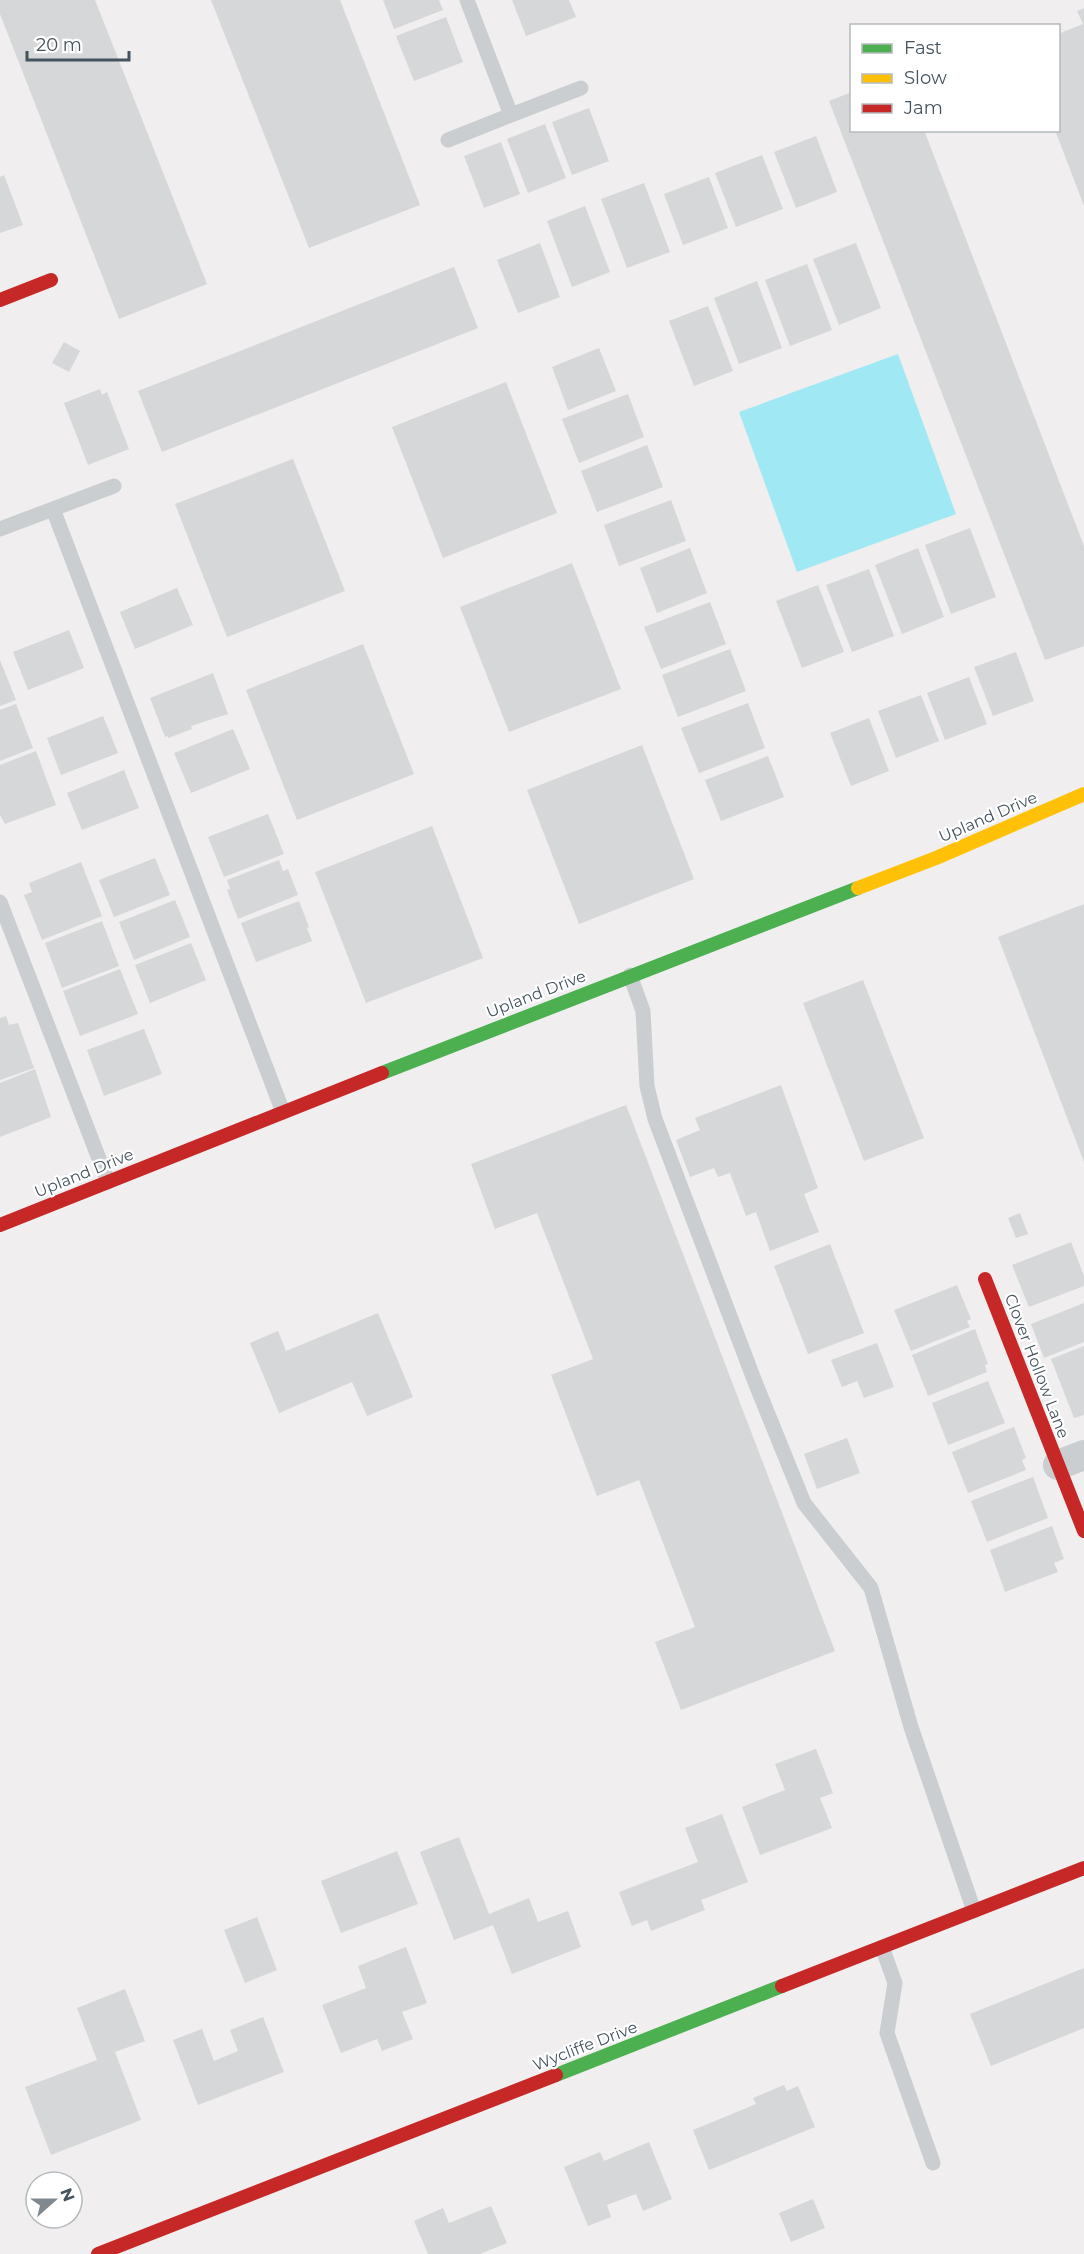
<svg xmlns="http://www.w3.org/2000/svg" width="1084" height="2254" viewBox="0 0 1084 2254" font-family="Montserrat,sans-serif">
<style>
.water{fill:#a0e9f4}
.building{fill:#d6d7d9}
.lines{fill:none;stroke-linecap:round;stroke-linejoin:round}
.lane{stroke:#caced0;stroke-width:15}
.street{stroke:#caced0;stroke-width:30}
.fast{stroke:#4caf50;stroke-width:14}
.slow{stroke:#ffc107;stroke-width:14}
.jam{stroke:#c62828;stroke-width:14}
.labels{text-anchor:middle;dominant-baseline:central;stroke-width:4.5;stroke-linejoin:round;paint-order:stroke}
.street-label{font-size:16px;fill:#44535d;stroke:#fff}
</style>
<rect width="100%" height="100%" fill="#f0eeee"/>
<path class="water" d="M898,354L956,514L797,572L739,412Z"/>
<path class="building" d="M0,0H95L207,284L119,319L0,14Z
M211,0H340L420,205L309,248Z
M383,0H439L443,10L394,29Z
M512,0H569L576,17L526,36Z
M1084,8V206L1055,130H1058V34L1083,24L1077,11Z
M446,17L463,62L414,81L396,36Z
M852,92V130H924L1084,546V646L1045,660L829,101Z
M589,108L609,161L572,175L552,122Z
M545,124L566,178L528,193L507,139Z
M816,136L837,192L796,208L774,152Z
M501,142L520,194L484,208L464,156Z
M762,155L783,209L736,227L715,173Z
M4,175L23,225L0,233V177Z
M709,177L728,228L683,245L664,194Z
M644,183L670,252L627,268L601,199Z
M585,206L610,272L572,287L547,221Z
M540,243L560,297L518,313L497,260Z
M856,243L881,308L839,325L813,259Z
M807,264L832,330L790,346L765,280Z
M454,267L478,328L162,452L138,391Z
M757,281L782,348L739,364L714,298Z
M708,306L733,371L694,386L669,321Z
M64,342L80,351L69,372L52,363Z
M599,348L616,391L568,410L552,367Z
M506,382L557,513L443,558L392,427Z
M100,389L102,395L107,392L129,449L88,465L64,403Z
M628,394L644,437L579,463L562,419Z
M647,445L663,487L597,512L581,471Z
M293,459L345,591L227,637L175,504Z
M671,500L686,541L619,566L604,525Z
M970,528L996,597L951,614L925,545Z
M690,548L707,593L657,613L640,568Z
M918,548L944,617L902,634L875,565Z
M572,563L621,689L509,732L460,607Z
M869,569L894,636L852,652L826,585Z
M818,585L844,652L802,668L776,601Z
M177,588L193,625L135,649L120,612Z
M710,602L726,644L661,669L644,627Z
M69,630L84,668L28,690L13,652Z
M363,644L414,774L297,820L246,690Z
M730,649L746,691L678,717L662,675Z
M1016,652L1034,701L993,716L974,667Z
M0,660L16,700L0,706Z
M213,673L228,714L191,726L192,729L168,738V736L165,737L150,698Z
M969,677L987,724L945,740L927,693Z
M921,695L939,741L896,758L878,711Z
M748,703L765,748L699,773L681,728Z
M16,704L33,748L0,761V710Z
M103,716L118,753L61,775L47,738Z
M869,718L889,771L851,786L830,733Z
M233,729L250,769L191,793L174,753Z
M642,745L694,879L579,924L527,790Z
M36,751L56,805L5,824L0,815V765Z
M768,756L784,797L721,821L705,780Z
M124,770L139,808L82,830L67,793Z
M268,814L284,854L224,877L208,837Z
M432,826L483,958L366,1003L315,872Z
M155,858L170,895L114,917L99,880Z
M279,860L283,871L288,869L298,895L238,919L227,890L230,889L227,880Z
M81,862L102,916L42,940L24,895L32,892L29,883Z
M175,900L190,937L134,960L119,922Z
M299,901L309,927L307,928L312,941L256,962L241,923Z
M1084,904V1162L998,937Z
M102,921L119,966L62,988L45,943Z
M191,943L206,980L150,1003L135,965Z
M120,969L138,1014L80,1036L63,991Z
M863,980L924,1138L864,1161L803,1003Z
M6,1016L9,1025L18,1023L34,1068L0,1080V1018Z
M144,1029L162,1074L104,1096L87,1050Z
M35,1069L51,1117L0,1137V1083Z
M781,1085L818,1188L804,1194L819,1232L770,1251L756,1212L746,1216L730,1173L718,1177L714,1168L690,1177L676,1140L700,1130L695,1118Z
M626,1105L835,1651L681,1710L655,1642L695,1627L639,1480L597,1496L551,1375L593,1359L537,1213L495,1229L471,1164Z
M1020,1213L1028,1234L1016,1238L1008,1218Z
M1071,1242L1084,1276V1286L1029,1307L1012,1265Z
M830,1244L864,1333L808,1354L774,1266Z
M957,1285L971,1319L967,1321L970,1327L911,1351L894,1310Z
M1084,1303V1342L1044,1358L1031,1324Z
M378,1313L413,1397L367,1416L352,1382L279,1413L250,1343L278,1331L286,1351Z
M975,1329L988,1364L985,1365L987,1372L928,1396L912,1355Z
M877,1343L894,1387L864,1398L857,1381L842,1387L831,1360Z
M1084,1346V1415L1074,1418L1051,1359Z
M988,1381L1005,1423L948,1445L932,1403Z
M1014,1427L1026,1458L1022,1460L1026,1470L968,1493L952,1452Z
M847,1438L860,1473L817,1489L804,1454Z
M1033,1477L1048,1518L987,1542L971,1501Z
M1052,1526L1064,1559L1054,1563L1058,1572L1005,1592L990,1550Z
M816,1749L833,1793L820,1798L832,1828L760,1855L742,1807L785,1790L775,1764Z
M722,1814L748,1882L701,1900L705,1910L651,1931L647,1920L632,1926L619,1892L698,1862L685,1828Z
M459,1837L489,1914L529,1898L538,1922L568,1911L581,1947L512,1974L493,1925L454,1940L420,1852Z
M397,1851L418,1904L341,1933L321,1881Z
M257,1917L277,1970L245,1983L224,1930Z
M406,1947L427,2003L402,2012L413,2039L382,2051L377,2039L341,2053L322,2005L366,1988L358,1966Z
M1084,1968V2028L991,2066L970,2014Z
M125,1989L145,2041L115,2052L141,2120L51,2155L25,2087L97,2060L77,2008Z
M263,2017L284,2072L198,2105L173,2040L202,2029L214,2061L238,2051L230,2030Z
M784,2085L787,2091L798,2086L815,2127L709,2170L693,2130L756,2104L753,2098Z
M649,2142L672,2199L643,2211L636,2194L607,2205L611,2217L588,2226L564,2167L600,2152L604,2161Z
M813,2199L825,2228L791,2242L779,2213Z
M491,2206L507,2243L480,2254H428L414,2221L443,2208L449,2223Z"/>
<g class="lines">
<path class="lane" d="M467,0L511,115L581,88
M448,140L511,115
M114,486L53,509L283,1112
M0,529L53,509
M0,902L108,1182
M630,975L643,1011L647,1086L655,1119L755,1382L804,1503L871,1588L911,1727L974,1911
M882,1947L895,1983L887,2033L933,2163"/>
<path class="street" d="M1058,1465L1084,1455"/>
<path class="fast" d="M382,1073L858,888
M556,2075L782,1986"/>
<path class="slow" d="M858,888L936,858L1084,794"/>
<path class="jam" d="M0,300L51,280
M0,1225L382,1073
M985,1279L1084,1531
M782,1986L1084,1868
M98,2254L556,2075"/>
</g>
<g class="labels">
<g class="street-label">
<text transform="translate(988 817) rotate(-23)">Upland Drive</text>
<text transform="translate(536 994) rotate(-21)">Upland Drive</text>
<text transform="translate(84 1173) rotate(-22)">Upland Drive</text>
<text transform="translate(1037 1366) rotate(69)">Clover Hollow Lane</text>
<text transform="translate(585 2046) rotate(-21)">Wycliffe Drive</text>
</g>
</g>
<rect x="850" y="24" width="210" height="108" fill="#ffffff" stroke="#b4babe" stroke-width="1.5"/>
<rect x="862" y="44" width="30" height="9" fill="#4caf50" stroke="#b4babe" stroke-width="1.5"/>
<text x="904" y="54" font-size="18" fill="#44535d">Fast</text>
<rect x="862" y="74" width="30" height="9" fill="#ffc107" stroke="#b4babe" stroke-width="1.5"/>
<text x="904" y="84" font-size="18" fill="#44535d">Slow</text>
<rect x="862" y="104" width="30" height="9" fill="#c62828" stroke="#b4babe" stroke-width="1.5"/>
<text x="904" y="114" font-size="18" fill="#44535d">Jam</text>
<g transform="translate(54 2200) rotate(69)"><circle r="28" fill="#ffffff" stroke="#b4babe" stroke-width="1.5"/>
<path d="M0-4.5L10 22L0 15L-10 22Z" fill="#808990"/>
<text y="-9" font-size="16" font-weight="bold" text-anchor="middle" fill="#44535d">N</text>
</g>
<path d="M27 51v9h102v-9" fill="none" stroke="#44535d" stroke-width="3"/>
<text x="36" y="51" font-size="18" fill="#44535d" stroke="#ffffff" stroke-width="4.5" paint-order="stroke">20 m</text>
</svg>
